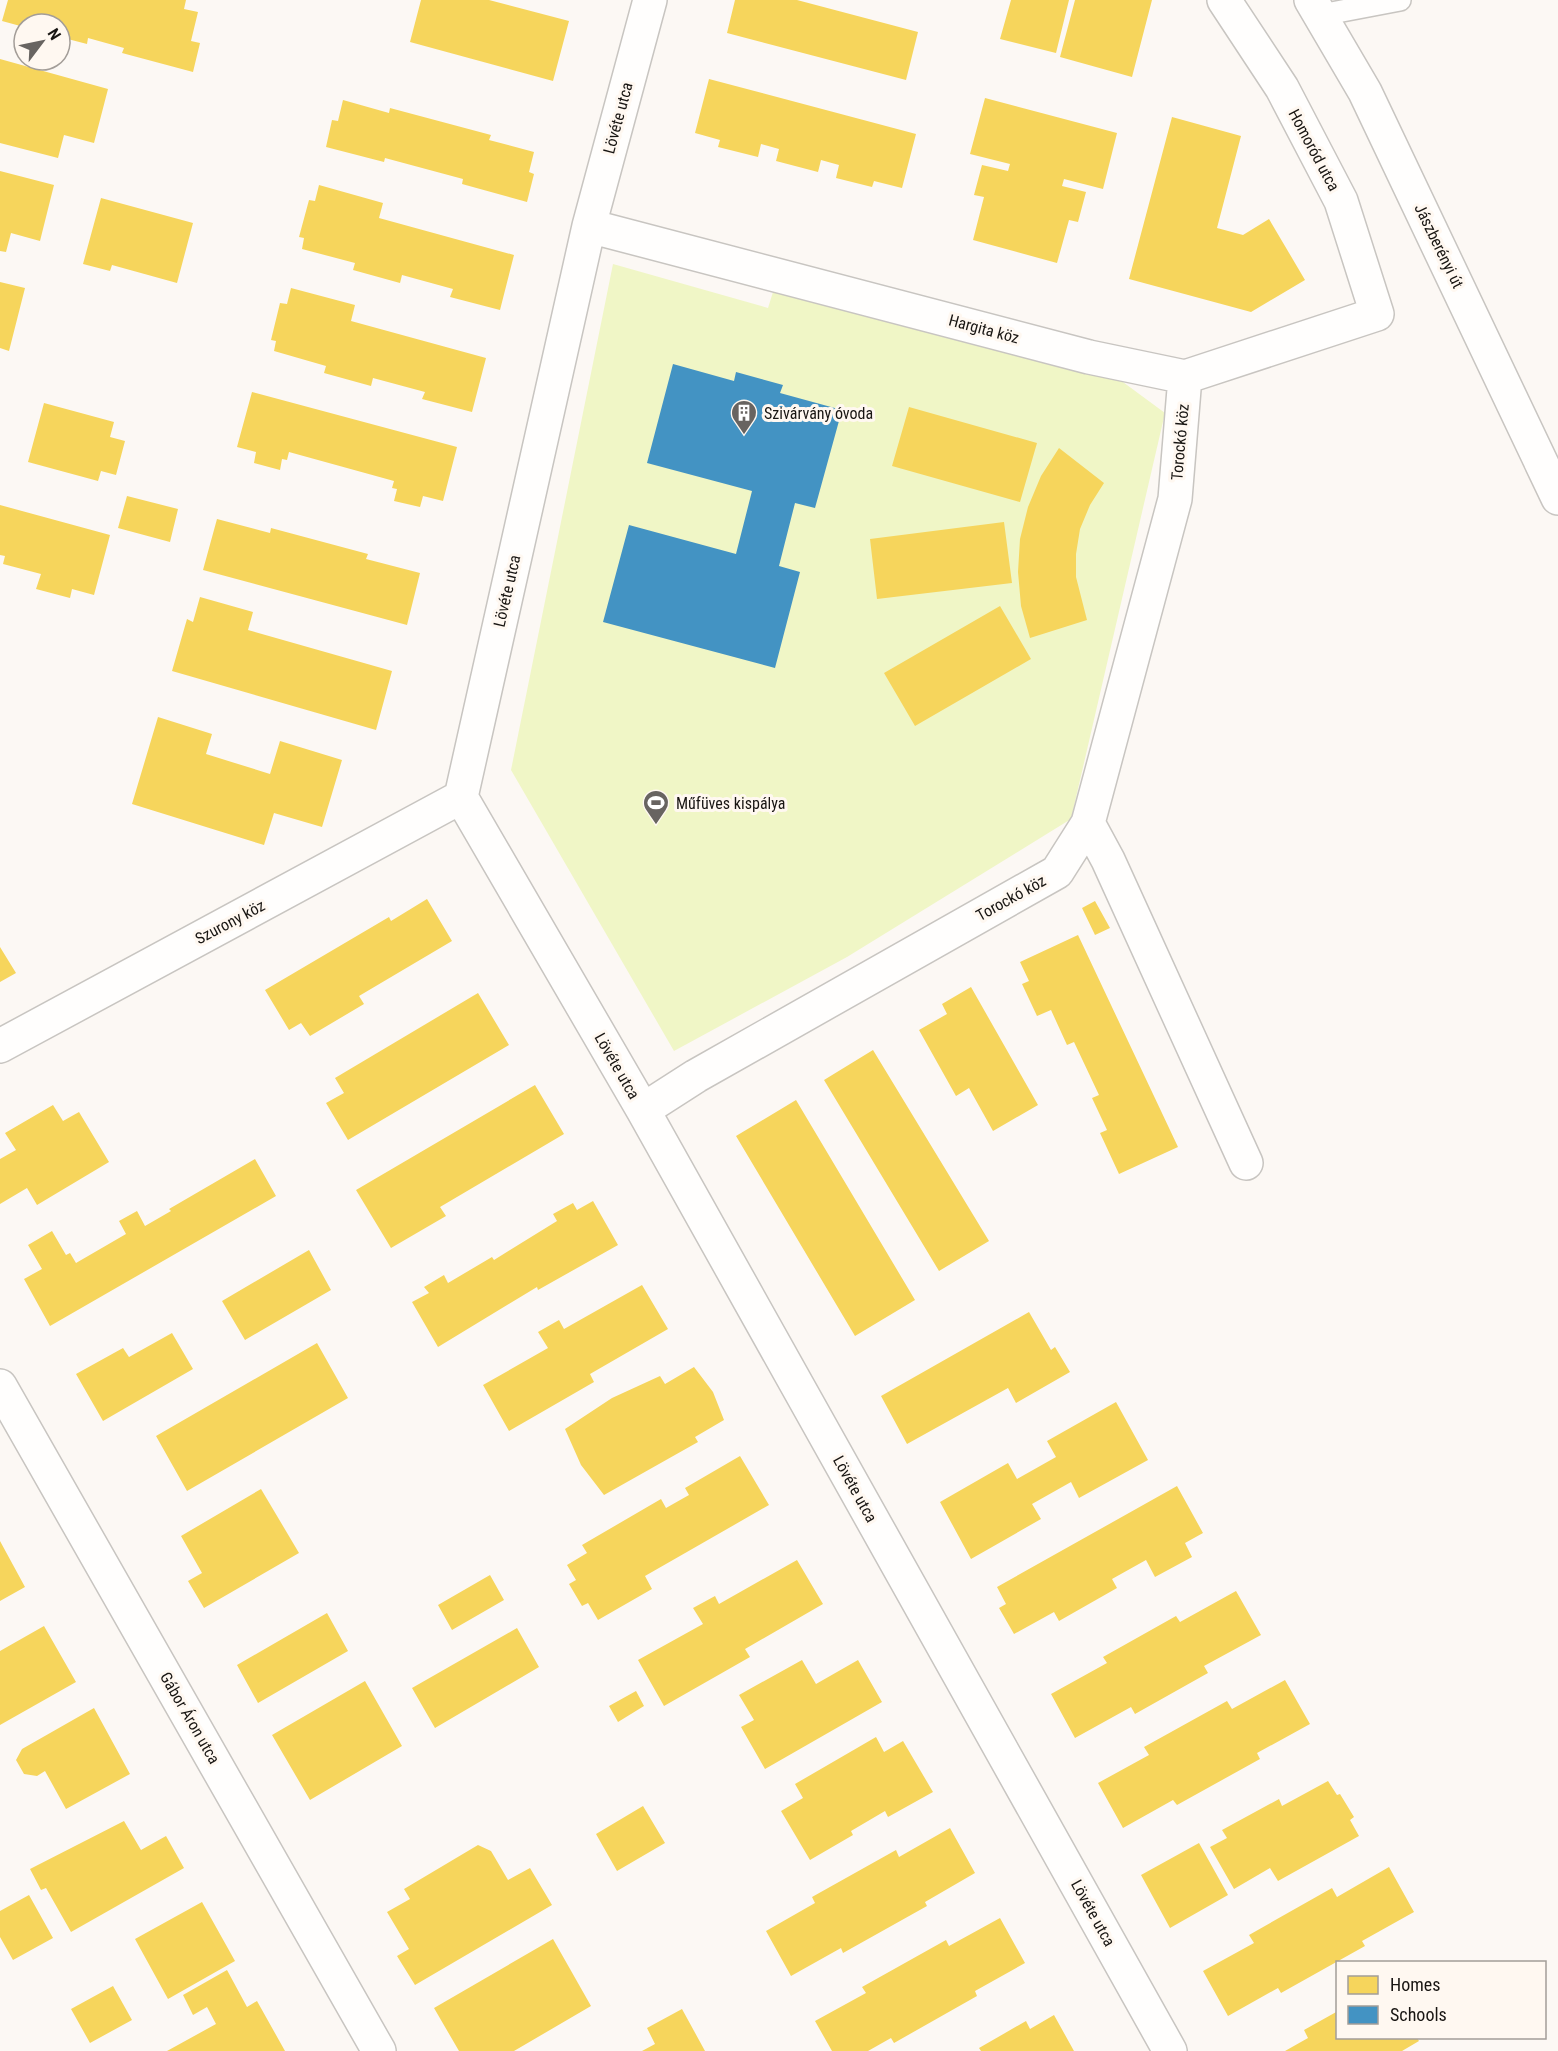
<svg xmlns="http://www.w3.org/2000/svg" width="1558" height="2051" viewBox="0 0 1558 2051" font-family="'Roboto Condensed',sans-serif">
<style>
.green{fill:#f0f6c6}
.homes{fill:#f6d55c}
.schools{fill:#4393c3}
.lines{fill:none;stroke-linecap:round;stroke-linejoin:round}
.service-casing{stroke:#c8c5c1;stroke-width:24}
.minor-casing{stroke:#c8c5c1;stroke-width:36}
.primary-casing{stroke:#c8c5c1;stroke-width:36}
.service{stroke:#fffefd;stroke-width:21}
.minor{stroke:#fffefd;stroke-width:33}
.primary{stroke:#fffefd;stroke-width:33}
.labels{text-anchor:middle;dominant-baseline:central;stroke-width:6;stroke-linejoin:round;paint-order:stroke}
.street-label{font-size:16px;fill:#181512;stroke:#fff8f1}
.poi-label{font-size:16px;fill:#181512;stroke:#fff8f1;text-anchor:start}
</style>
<rect width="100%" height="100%" fill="#fcf8f4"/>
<path class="green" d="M613,264L768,308L778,276L1089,357L1165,413L1071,819L847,957L674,1051L511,770Z"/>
<path class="homes" d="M8,0H186L184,9L198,12L191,41L200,43L193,72L122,53L124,48L88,38L87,44L60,37V24H24V27L2,21Z
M421,0H489L569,21L553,81L410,42Z
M735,0H797L918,32L906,80L727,33Z
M1011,0H1069L1056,53L1000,39Z
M1075,0H1152L1132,77L1060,57Z
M0,59L108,89L94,143L64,135L58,158L0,143Z
M709,79L916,134L902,188L874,181L872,187L836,178L839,165L821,160L818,172L776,161L779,149L761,144L758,157L718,147L720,140L695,133Z
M985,98L1117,133L1103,189L1064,179L1062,186L1086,192L1078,222L1069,220L1057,263L973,240L984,197L974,195L982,165L1008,171L1010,164L970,154Z
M343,100L389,113L390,108L491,135L489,140L534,152L529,172L534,174L527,202L462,184L463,179L385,158L384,162L326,147L332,120L338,121Z
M1172,117L1241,136L1217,228L1243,235L1269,219L1305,280L1251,312L1129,279Z
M0,171L54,185L40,241L11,233L6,252L0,251Z
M319,185L383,203L379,218L514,255L500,310L450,297L453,289L402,275L400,283L353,270L355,263L302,249L304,238L299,237L309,200L315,201Z
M101,198L193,223L177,283L112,265L110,271L83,264Z
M0,282L25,288L9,351L0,348Z
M291,288L355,305L351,321L486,358L472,412L422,399L425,392L373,378L371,386L324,373L326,366L274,351L276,341L271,340L280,303L287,304Z
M252,392L457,447L443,501L423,496L420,507L394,501L397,489L392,488L394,481L289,452L287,460L282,459L280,470L254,463L256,452L237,447Z
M44,403L114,422L110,437L125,441L116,475L101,471L98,481L28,462Z
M909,407L1037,443L1020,502L892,466Z
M1059,448L1104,483L1090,505L1080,529L1076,554V577L1087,620L1030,638L1021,606L1018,572L1020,539L1028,507L1041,476Z
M127,496L178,509L170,542L118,528Z
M0,505L110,535L94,595L72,589L70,598L36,589L41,574L3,564L5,556L0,555Z
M217,519L270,533L271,528L368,554L366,559L420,573L407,625L203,570Z
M1004,522L1012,583L877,599L870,539Z
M200,597L253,612L248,630L392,671L376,730L172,671L187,619L193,622Z
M1000,606L1031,659L915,726L884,673Z
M158,717L212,734L206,754L270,774L280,741L342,760L322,827L274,813L264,845L132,804Z
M427,899L452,941L359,996L364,1004L310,1036L301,1023L289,1030L265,990L389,917L391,921Z
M1095,901L1110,928L1095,935L1082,908Z
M1078,935L1178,1147L1119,1174L1100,1133L1107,1130L1092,1098L1099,1095L1074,1042L1067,1045L1051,1010L1037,1016L1022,984L1029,981L1020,962Z
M0,947L16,973L0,982Z
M971,987L1038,1105L993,1131L969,1088L956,1096L919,1030L947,1014L942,1004Z
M478,993L509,1045L348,1140L326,1103L344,1093L335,1078Z
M873,1050L989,1241L939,1271L824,1080Z
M535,1085L564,1134L440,1207L446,1216L391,1248L356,1190Z
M796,1100L915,1300L855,1336L736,1136Z
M53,1105L63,1121L79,1112L109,1162L37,1205L27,1188L0,1204V1159L16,1150L5,1133Z
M255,1159L276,1196L50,1326L24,1279L42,1269L28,1245L52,1231L66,1255L70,1253L76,1263L126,1234L119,1221L137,1211L145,1226L171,1211L169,1209Z
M593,1201L618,1245L538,1290L537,1287L438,1347L412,1302L429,1293L424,1287L444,1275L448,1283L492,1257L494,1260L557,1221L553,1214L573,1203L577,1210Z
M309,1250L331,1290L245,1340L222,1301Z
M642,1285L668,1329L590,1374L594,1382L509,1431L483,1385L548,1348L538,1332L559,1320L564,1329Z
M1029,1312L1051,1350L1055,1347L1070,1372L1016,1403L1008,1388L907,1444L881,1396Z
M172,1333L193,1369L103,1421L76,1374L123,1348L129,1357Z
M317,1343L348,1398L187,1491L156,1436Z
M694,1367L713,1392L724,1420L695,1437L698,1442L604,1495L581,1465L565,1429L612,1398L660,1376L665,1384Z
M1116,1402L1148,1460L1079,1498L1071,1482L1032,1504L1041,1519L971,1559L940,1502L1008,1463L1017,1479L1056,1457L1047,1441Z
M740,1456L769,1505L645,1576L652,1589L598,1620L588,1603L582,1606L569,1584L576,1580L567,1565L587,1553L582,1545L661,1499L666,1508L689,1495L685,1488Z
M1177,1486L1203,1533L1185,1543L1192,1557L1155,1577L1146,1560L1112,1579L1117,1588L1059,1621L1054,1612L1014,1634L999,1608L1006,1604L997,1587Z
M261,1489L299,1553L204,1608L188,1581L202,1573L181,1536Z
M0,1541L25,1587L0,1601Z
M797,1560L823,1604L745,1649L750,1657L664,1706L638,1660L703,1624L693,1608L715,1596L719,1604Z
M490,1575L504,1600L452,1630L438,1605Z
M1236,1591L1261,1635L1204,1666L1208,1673L1135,1714L1131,1707L1075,1738L1051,1694L1107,1663L1103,1657L1176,1616L1180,1622Z
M327,1613L348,1651L258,1703L237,1665Z
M44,1626L76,1682L0,1725V1651Z
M517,1628L539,1667L435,1728L412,1688Z
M802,1660L816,1684L858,1660L882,1702L765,1769L741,1727L754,1720L739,1695Z
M1285,1680L1310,1724L1257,1753L1260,1759L1177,1805L1173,1800L1123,1828L1098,1783L1149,1755L1144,1747L1227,1701L1232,1709Z
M365,1681L402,1746L310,1800L272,1735Z
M636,1691L644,1706L618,1722L609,1706Z
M94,1708L130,1774L66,1809L45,1771L37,1776L24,1774L16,1760L22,1749Z
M876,1737L884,1752L903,1741L933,1792L888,1817L885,1811L851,1831L853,1835L810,1860L781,1811L803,1798L795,1784Z
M1328,1781L1337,1795L1340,1794L1354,1817L1350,1820L1359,1836L1278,1881L1270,1868L1234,1889L1210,1847L1227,1838L1222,1830L1279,1799L1282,1806Z
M643,1806L665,1843L617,1871L596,1834Z
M124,1821L141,1850L166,1836L184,1868L71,1932L46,1888L41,1890L30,1869Z
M950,1828L975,1873L925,1902L927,1906L843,1953L841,1948L791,1976L766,1931L815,1903L812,1897L896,1850L899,1857Z
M1199,1843L1228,1895L1170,1928L1141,1875Z
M478,1845L491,1851L508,1880L530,1868L552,1905L415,1985L397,1956L409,1949L387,1912L410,1899L404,1889Z
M1389,1867L1414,1912L1362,1941L1365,1946L1281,1993L1278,1988L1228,2016L1203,1971L1254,1943L1249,1935L1332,1888L1337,1897Z
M29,1895L53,1938L13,1960L0,1937V1911Z
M202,1902L235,1961L168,1999L135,1939Z
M1000,1918L1025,1963L975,1991L977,1996L894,2043L891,2038L868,2051H832L815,2021L866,1993L862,1987L946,1940L949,1946Z
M553,1939L591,2006L514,2051H459L434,2008Z
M227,1970L247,2007L257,2001L285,2051H167L216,2024L207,2007L193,2015L183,1995Z
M113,1986L132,2020L90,2043L71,2009Z
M682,2009L705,2051H642L655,2044L647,2028Z
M1338,2011V2038H1417L1419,2041L1402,2051H1285L1308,2038L1304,2030Z
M1054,2015L1074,2051H981L979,2048L1026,2021L1030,2029Z"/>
<path class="schools" d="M673,364L734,381L736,372L783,385L780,393L842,410L815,508L795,503L779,566L800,572L775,668L603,622L629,525L736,554L752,491L647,463Z"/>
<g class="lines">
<defs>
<path id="service" d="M1321,15L1400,0"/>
<path id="minor" d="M650,0L589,226L461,797L643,1110L1170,2051
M589,226L1089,357L1185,377L1377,314L1341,201L1282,88L1224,0
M1088,823L1108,860L1246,1163
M0,1046L461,797
M643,1110L696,1076L1057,872L1088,823L1175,499L1185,377
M0,1386L379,2051"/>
<path id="primary" d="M1311,0L1365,92L1558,498"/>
</defs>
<use href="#service" class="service-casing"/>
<use href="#minor" class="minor-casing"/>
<use href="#primary" class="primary-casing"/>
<use href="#service" class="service"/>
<use href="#minor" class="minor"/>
<use href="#primary" class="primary"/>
</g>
<defs>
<symbol id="building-pin" viewBox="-11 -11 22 30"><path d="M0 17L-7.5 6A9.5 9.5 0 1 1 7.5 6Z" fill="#686461" stroke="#fff8f1"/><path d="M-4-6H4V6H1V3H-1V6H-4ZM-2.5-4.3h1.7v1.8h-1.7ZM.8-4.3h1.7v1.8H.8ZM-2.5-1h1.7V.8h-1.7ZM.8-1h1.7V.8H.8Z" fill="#fff"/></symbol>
<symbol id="stadium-pin" viewBox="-11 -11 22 30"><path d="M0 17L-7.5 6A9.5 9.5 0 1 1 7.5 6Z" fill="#686461" stroke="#fff8f1"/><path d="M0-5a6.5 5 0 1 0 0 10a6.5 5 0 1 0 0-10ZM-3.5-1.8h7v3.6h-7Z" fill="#fff"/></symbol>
</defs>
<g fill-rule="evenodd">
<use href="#building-pin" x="729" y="398" width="30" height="40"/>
<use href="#stadium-pin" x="641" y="788" width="30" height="40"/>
</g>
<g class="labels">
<g class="street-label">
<text transform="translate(618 118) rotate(-75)">Lövéte utca</text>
<text transform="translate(1314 150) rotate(62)">Homoród utca</text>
<text transform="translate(1439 246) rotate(64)">Jászberényi út</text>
<text transform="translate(984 329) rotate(15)">Hargita köz</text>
<text transform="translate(1180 442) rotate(-85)">Torockó köz</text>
<text transform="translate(507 591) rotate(-77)">Lövéte utca</text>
<text transform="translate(1011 898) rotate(-29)">Torockó köz</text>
<text transform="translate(230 922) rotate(-28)">Szurony köz</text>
<text transform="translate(617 1066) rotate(60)">Lövéte utca</text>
<text transform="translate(855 1489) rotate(61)">Lövéte utca</text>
<text transform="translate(190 1718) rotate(60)">Gábor Áron utca</text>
<text transform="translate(1093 1913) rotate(61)">Lövéte utca</text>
</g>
<g class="poi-label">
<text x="764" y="413">Szivárvány óvoda</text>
<text x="676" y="803">Műfüves kispálya</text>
</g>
</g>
<rect x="1336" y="1961" width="210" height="78" fill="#fff8f1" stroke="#a39d98" stroke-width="1.5"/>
<rect x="1348" y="1976" width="30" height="18" fill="#f6d55c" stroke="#a39d98" stroke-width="1.5"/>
<text x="1390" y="1991" font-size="18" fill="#181512">Homes</text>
<rect x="1348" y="2006" width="30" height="18" fill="#4393c3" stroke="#a39d98" stroke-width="1.5"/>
<text x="1390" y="2021" font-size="18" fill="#181512">Schools</text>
<g transform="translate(42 42) rotate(58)"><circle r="28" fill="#fff8f1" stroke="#a39d98" stroke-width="1.5"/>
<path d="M0-4.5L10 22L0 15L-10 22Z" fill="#686461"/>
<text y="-9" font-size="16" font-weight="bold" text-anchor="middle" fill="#181512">N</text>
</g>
</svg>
